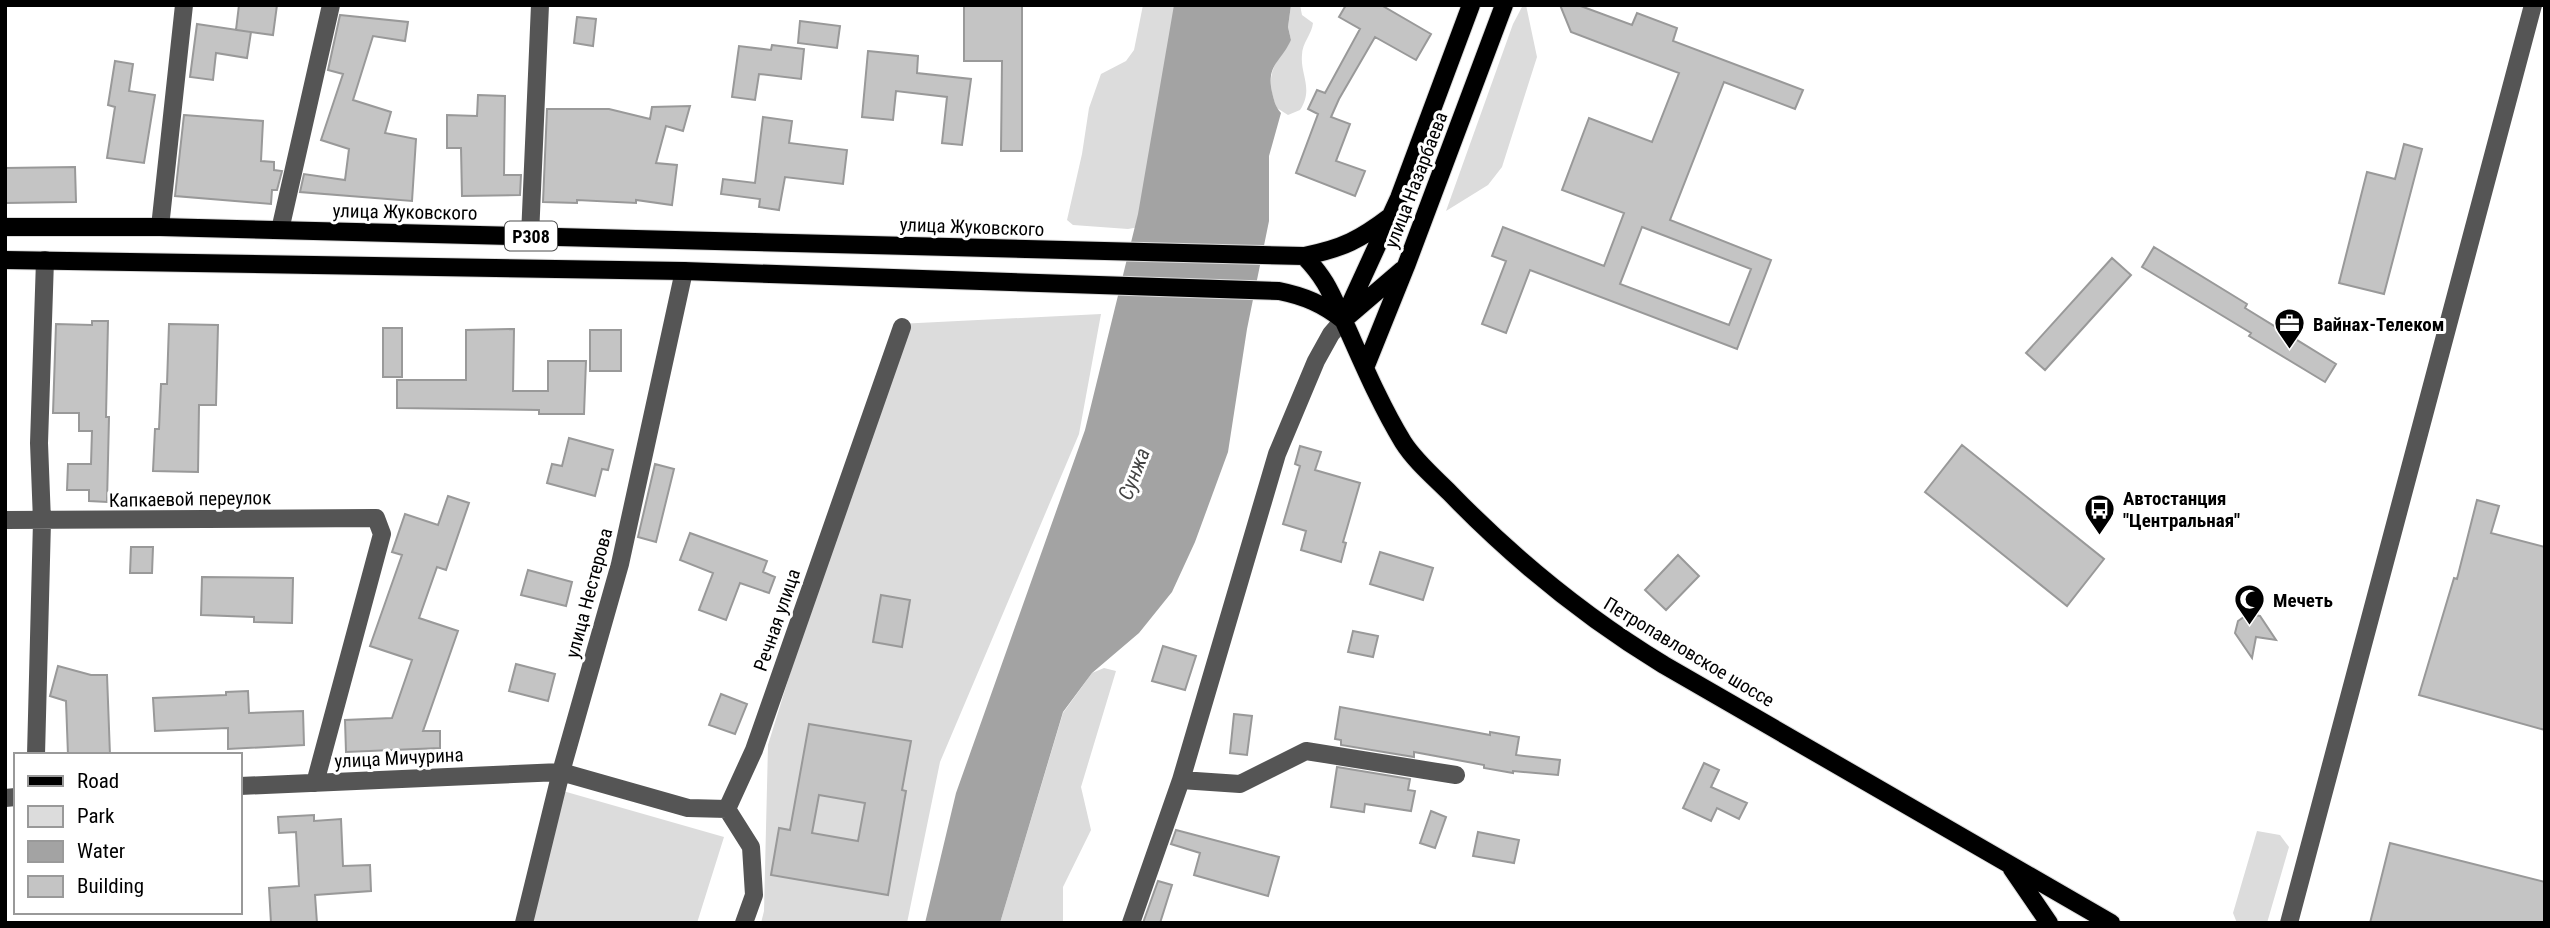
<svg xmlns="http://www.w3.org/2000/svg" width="2550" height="928" viewBox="0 0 2550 928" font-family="'Roboto Condensed',sans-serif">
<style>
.green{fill:#dcdcdc}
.water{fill:#a3a3a3}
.building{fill:#c4c4c4;stroke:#999;stroke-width:2;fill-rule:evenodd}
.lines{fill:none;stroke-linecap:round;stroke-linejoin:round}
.major-casing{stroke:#dbdbdb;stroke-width:20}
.minor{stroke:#555;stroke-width:18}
.major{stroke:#000;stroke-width:18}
.labels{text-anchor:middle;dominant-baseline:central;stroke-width:6;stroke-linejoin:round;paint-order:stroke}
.shield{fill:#fff;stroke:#4c4c4c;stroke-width:2}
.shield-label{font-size:18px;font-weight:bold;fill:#000}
.street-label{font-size:19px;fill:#000;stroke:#fff}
.poi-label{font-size:19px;font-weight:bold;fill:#000;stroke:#fff;text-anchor:start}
.water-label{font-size:21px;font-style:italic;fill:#444;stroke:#fff}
</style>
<rect width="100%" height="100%" fill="#fff"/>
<path class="green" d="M1143,5H1184L1139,227L1128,229L1073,225L1067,220L1082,154L1089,108L1101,74L1126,61L1134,50Z
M1291,5H1300L1302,15L1313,23C1312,34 1302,43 1302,55C1300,74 1314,89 1300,110L1288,115L1277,108C1264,77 1273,65 1291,40L1288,27Z
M1523,5H1526L1537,57L1502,167L1488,185L1446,211L1513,24Z
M1101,314L1079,434L940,762L907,923H761L764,911L768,745L898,324Z
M1104,668L1116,671L1081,787L1091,830L1063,887V923H1000L1063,713L1092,673Z
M563,791L724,837L697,923H529Z
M2257,831L2280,835L2289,847L2267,923H2237L2233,913Z"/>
<path class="water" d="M1174,5H1291L1288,27L1291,40C1281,62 1266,65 1272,92C1274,100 1275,106 1281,113L1269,156V221L1247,329L1228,452L1195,542L1172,592L1139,633L1092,673L1063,712L1000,923H925L956,793L1085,430L1138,214Z"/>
<path class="building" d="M239,5H277L273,35L236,30Z
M964,5H1022V151H1001L1002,61H964Z
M1346,5H1381L1431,34L1416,60L1375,37L1339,99L1331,117L1350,124L1336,161L1365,171L1355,196L1296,173L1318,114L1308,109L1317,90L1325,93L1360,29L1339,17Z
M1560,5H1578L1632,25L1637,13L1677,28L1673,41L1803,90L1795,109L1724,82L1670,220L1771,260L1737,349L1530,270L1506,333L1482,324L1506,261L1492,256L1503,227L1604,266L1624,213L1562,190L1589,118L1652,142L1679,73L1571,32ZM1642,227L1751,269L1729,325L1620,284Z
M340,15L408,22L405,41L373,36L353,100L391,112L385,133L416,139L412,201L300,192L304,174L345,180L349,149L321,140L343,74L328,70Z
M577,17L596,19L593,46L574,43Z
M800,21L840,26L837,48L798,43Z
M197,24L251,32L247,58L216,53L213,80L190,77Z
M772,45L804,49L801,79L759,74L755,100L732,97L739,46L771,50Z
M868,51L918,56L917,73L971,79L962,145L942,143L947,97L896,91L893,120L862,117Z
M115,61L133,64L129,91L155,95L144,163L107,158L115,107L108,105Z
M478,95L505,96L504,175H521L520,195L462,196L461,148H447V115L477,116Z
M690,106L683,131L666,126L656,163L677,165L672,205L636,200V203L577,200V203L543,202L547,109H609L650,119L652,107Z
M184,115L263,121L261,161L274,162V170L282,171L277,190H272L271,204L175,196Z
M763,117L792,121L789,143L847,150L843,184L785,177L779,210L759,207L760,199L721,194L723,179L755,183Z
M2404,144L2422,149L2384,294L2339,283L2367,172L2395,179Z
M75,167L76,202L5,203V168Z
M2154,247L2247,304L2245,308L2336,364L2325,382L2249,336L2251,333L2142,267Z
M2112,258L2131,275L2045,370L2026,353Z
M92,321H108L106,417H109L107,502L89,501V490H67L68,464H91L92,431H79V413H53L56,324L92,325Z
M169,324L218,325L216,405H199L198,472L153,471L155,429H159L161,384H167Z
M383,328H402V377H383Z
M514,329L513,391H548V361H586L584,414H539V410L397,408V380H466V330Z
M590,330H621V371H590Z
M569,438L613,450L608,470L602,469L595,496L547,483L552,464L562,466Z
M1962,445L2104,559L2067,606L1925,492Z
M1300,446L1321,452L1315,470L1360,483L1343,542L1346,543L1341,562L1301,550L1306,531L1283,524L1300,466L1295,464Z
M655,464L674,469L656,542L638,537Z
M448,496L469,503L446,570L437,567L419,618L458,631L423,731H440V748L346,752L345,720L392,718L412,660L370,646L402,555L392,552L405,514L438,525Z
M2477,500L2499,506L2491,533L2545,547V730L2419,695L2454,578L2457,579Z
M690,533L767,561L763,572L775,577L769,593L740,583L726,620L699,610L713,573L680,560Z
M131,547H153L152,573H130Z
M1380,552L1433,568L1423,600L1370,584Z
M1678,555L1699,576L1666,610L1645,590Z
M528,570L572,582L566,606L521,595Z
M202,577L293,578L292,623L254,622V617L201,615Z
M881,595L910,600L902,647L873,642Z
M2248,614L2260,616L2276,640L2256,637L2252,658L2235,633L2238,621Z
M1353,631L1378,636L1373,657L1348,652Z
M1163,646L1196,656L1185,690L1152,681Z
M516,664L555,674L548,701L509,691Z
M58,666L91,675H107L110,755H68L66,701L50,696Z
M248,691L249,713L303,711L304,745L228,749V728L155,731L153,698L226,695V692Z
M721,694L747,704L735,734L709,725Z
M1340,707L1490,735V732L1519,737L1516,755L1560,760L1558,775L1513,771V773L1484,768V765L1414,752V757L1341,745V740L1335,739Z
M1234,714L1252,716L1247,755L1230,753Z
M809,724L911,741L902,790L906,791L888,895L771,875L779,828L790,830ZM819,795L865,803L858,841L812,833Z
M1704,763L1719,770L1711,787L1747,803L1739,819L1717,808L1711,821L1683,808Z
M1337,767L1410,779L1408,790L1415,791L1411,811L1365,804L1364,812L1331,807Z
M1431,811L1446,817L1435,848L1420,843Z
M314,815V821L341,819L343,866L370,865L371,891L315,895L317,923H271L269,888L299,886L296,832L279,833L278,817Z
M1176,830L1279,857L1268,896L1194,875L1200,853L1171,844Z
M1478,832L1519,840L1514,863L1473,856Z
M2390,843L2545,882V923H2370Z
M1158,881L1172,885L1160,923H1143Z"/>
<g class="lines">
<defs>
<path id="major" d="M5,227H160L1304,256C1329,282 1332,297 1347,328C1364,366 1381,406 1403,442C1415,461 1434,477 1450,493C1514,559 1585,617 1664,665L2111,923
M1304,256C1342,249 1361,239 1391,216
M5,260L684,271L1279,291C1304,296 1323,304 1343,320
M1346,318L1402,270
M1343,320L1399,198L1471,5
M1365,368L1406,266L1504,5
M2012,869L2049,923"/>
</defs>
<use href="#major" class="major-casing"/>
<path class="minor" d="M160,227L184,5
M280,230L331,5
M530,236L540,5
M5,520L376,518L382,534L315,783
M36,755L42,521L39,443L45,260
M1181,780L1240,784L1306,751L1456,775
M240,786L561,772L688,808L727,809
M5,798L16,797
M524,923L561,772L620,564L684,271
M744,923L754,895L751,847L727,809L754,750L902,327
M1131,923L1181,780L1277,454L1316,361L1331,334L1343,320
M2289,923L2533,5"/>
<use href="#major" class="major"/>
</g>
<defs>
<symbol id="office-pin" viewBox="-11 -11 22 30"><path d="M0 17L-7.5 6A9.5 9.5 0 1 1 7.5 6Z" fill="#000" stroke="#fff"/><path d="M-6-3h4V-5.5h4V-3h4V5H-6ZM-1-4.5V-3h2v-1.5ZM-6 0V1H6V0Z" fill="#fff"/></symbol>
<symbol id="bus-pin" viewBox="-11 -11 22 30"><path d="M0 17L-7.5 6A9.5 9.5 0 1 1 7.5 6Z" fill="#000" stroke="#fff"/><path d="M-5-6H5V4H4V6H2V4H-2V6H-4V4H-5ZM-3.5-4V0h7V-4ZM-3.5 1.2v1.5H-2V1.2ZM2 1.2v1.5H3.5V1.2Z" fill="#fff"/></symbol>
<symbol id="mosque-pin" viewBox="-11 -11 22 30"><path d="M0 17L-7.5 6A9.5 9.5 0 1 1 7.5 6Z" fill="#000" stroke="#fff"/><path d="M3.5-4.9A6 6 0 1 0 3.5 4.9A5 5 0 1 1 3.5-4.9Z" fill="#fff"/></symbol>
</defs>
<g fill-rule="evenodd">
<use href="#office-pin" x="2272" y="306" width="35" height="47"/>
<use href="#bus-pin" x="2082" y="492" width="35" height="47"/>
<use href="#mosque-pin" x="2232" y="582" width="35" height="47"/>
</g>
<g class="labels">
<rect class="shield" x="505" y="221.5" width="52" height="29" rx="5"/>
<g class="shield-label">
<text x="531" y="236">P308</text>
</g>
<g class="street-label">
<text transform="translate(1416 180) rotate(-69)">улица Назарбаева</text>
<text transform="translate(405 212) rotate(1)">улица Жуковского</text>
<text transform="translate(972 227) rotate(2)">улица Жуковского</text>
<text transform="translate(190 499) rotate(-1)">Капкаевой переулок</text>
<text transform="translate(589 593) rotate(-75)">улица Нестерова</text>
<text transform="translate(777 620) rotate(-71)">Речная улица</text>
<text transform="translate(1689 652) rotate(31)">Петропавловское шоссе</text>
<text transform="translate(399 758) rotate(-3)">улица Мичурина</text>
</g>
<g class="poi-label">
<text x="2313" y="324">Вайнах-Телеком</text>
<text x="2123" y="498">Автостанция<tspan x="2123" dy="22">"Центральная"</tspan></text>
<text x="2273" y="600">Мечеть</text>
</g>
<g class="water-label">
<text transform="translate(1134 474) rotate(-69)">Сунжа</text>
</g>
</g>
<rect width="2550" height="928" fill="none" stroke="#000000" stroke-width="14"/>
<rect x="14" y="753" width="228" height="161" fill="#ffffff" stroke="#999999" stroke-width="2"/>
<rect x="28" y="776" width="35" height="10" fill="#000000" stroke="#999999" stroke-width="2"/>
<text x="77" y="788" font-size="21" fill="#000000">Road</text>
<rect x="28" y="806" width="35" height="21" fill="#dcdcdc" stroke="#999999" stroke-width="2"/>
<text x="77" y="823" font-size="21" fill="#000000">Park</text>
<rect x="28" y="841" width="35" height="21" fill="#a3a3a3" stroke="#999999" stroke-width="2"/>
<text x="77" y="858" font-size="21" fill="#000000">Water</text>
<rect x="28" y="876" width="35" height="21" fill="#c4c4c4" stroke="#999999" stroke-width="2"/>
<text x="77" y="893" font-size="21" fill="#000000">Building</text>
</svg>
